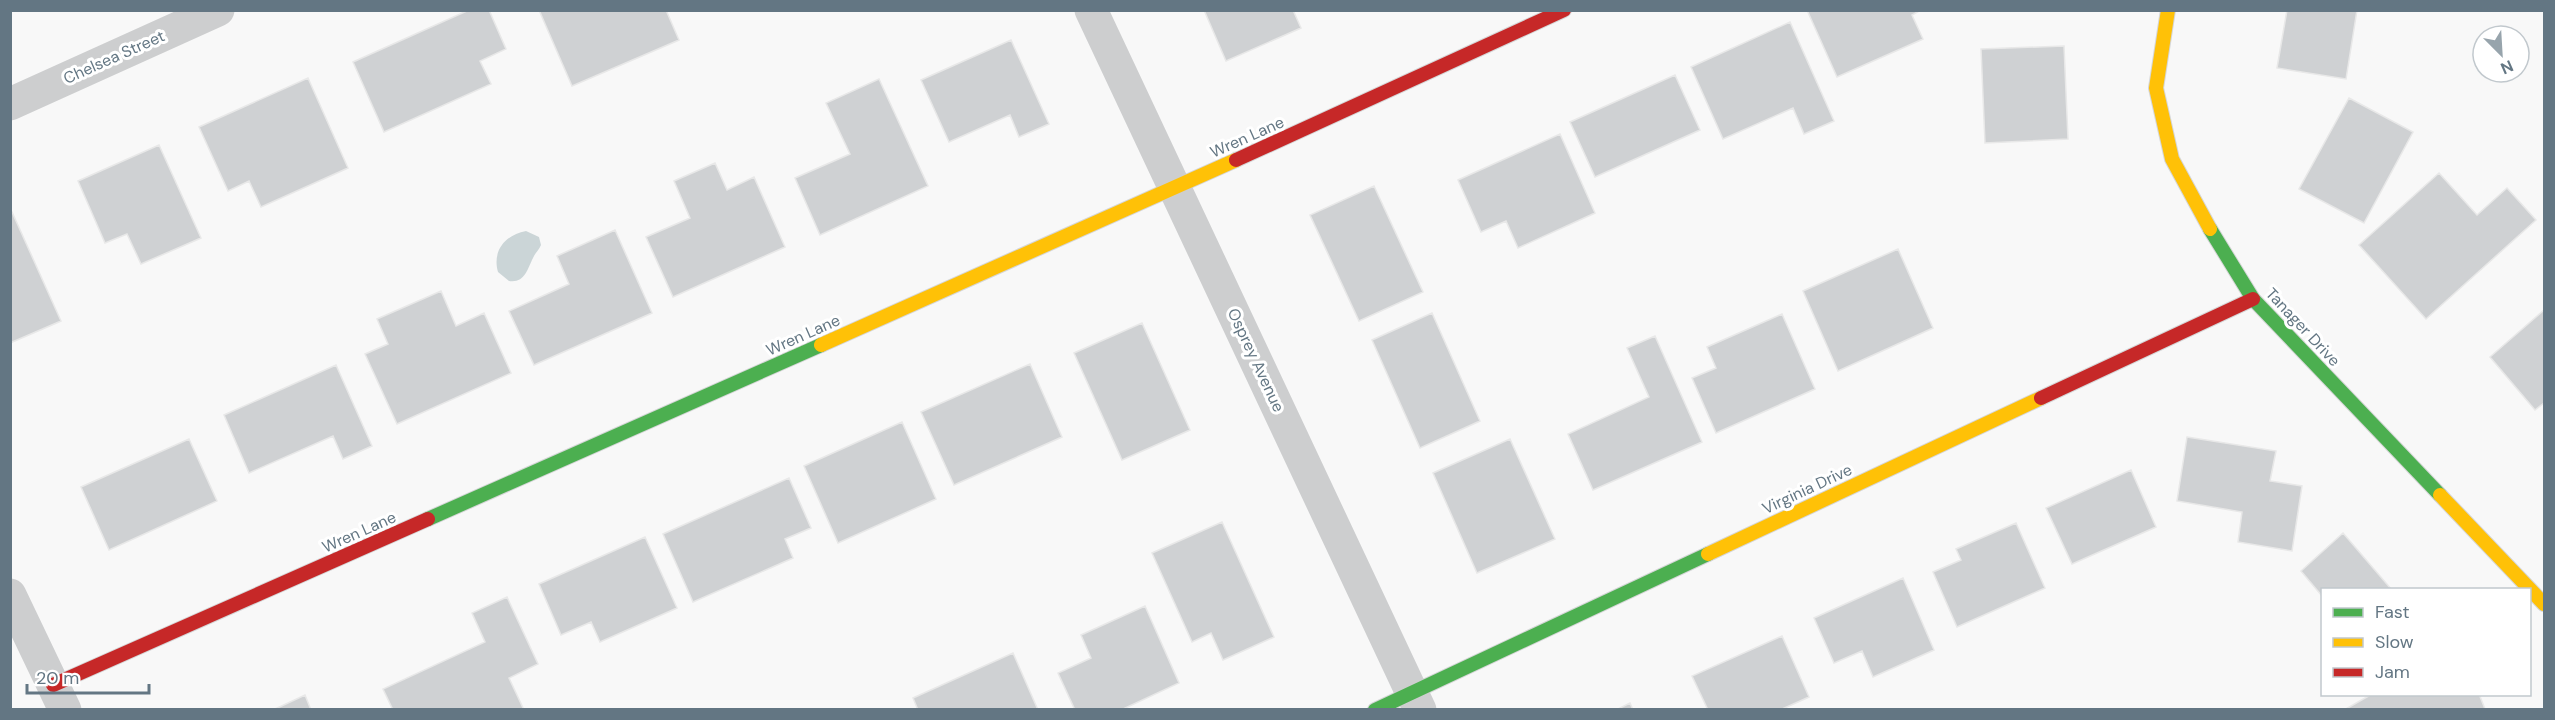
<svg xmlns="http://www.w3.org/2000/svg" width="2555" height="720" viewBox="0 0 2555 720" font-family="'DM Sans',sans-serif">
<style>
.water{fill:#cbd5d7}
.building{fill:#cfd1d3;stroke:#e8e8e8;stroke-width:1.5}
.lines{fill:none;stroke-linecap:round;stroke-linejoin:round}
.fast-casing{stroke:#d5d6d7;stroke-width:16}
.slow-casing{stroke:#d5d6d7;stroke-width:16}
.jam-casing{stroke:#d5d6d7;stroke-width:16}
.street{stroke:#cdcecf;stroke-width:33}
.fast{stroke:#4caf50;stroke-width:14}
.slow{stroke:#ffc107;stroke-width:14}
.jam{stroke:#c62828;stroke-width:14}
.labels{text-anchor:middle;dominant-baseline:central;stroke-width:6;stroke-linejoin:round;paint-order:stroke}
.street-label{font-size:16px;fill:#637683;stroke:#fff}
</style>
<rect width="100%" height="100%" fill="#f8f8f8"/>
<path class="water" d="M526,231L539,237L541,245C539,250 535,253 533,258C527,270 525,283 509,281L498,272C492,251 505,235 526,231Z"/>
<path class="building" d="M469,10H489L506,49L480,61L491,84L384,132L353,62Z
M539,10H666L679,40L572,86Z
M1204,10H1293L1301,28L1226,61Z
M1807,10H1921L1912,15L1923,39L1837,77Z
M2287,10H2357L2346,79L2277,68Z
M1790,22L1834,121L1804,134L1793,108L1723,139L1691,67Z
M1011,40L1049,124L1019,137L1010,115L949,142L921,80Z
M2064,46L2068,139L1985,143L1981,49Z
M1675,75L1700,130L1595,177L1570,122Z
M308,78L348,168L261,207L249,181L228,191L199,127Z
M879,79L928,186L820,235L795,178L850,154L826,103Z
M2349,98L2413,132L2364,223L2299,189Z
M1560,134L1595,213L1518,248L1506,221L1481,232L1458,180Z
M159,145L201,238L141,264L127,234L105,243L78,181Z
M715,163L727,190L754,177L785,247L673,297L646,237L690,218L674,181Z
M2439,173L2477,215L2507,188L2536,220L2426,319L2359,245Z
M1374,186L1423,292L1359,321L1310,215Z
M10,212H12L61,321L10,343Z
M615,230L652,313L534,365L509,311L569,284L557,256Z
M1898,249L1933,328L1838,371L1803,291Z
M441,291L456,326L484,313L511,373L397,424L365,354L388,344L377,319Z
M2544,310V403L2535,410L2490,357Z
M1432,313L1480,421L1420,448L1372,340Z
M1782,314L1815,389L1716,433L1692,378L1716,368L1707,347Z
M1142,323L1190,430L1122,460L1074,353Z
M1655,336L1702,442L1593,490L1568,434L1649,397L1627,348Z
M1030,364L1062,437L954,485L921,412Z
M336,365L372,446L343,459L333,436L249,473L224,415Z
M902,422L936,499L838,543L804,466Z
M2187,437L2276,451L2270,481L2302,486L2292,551L2238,542L2242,512L2177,501Z
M189,439L217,501L109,550L81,487Z
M1510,439L1555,539L1477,573L1433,473Z
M2131,470L2156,527L2072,564L2046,508Z
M789,478L811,528L785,539L793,558L693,602L663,534Z
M1222,522L1274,637L1223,660L1211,633L1192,642L1152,553Z
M2016,523L2045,588L1957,627L1933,572L1961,560L1956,549Z
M2343,533L2392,590H2322V596L2301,571Z
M645,537L677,608L600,642L591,622L561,635L539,584Z
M1903,578L1934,650L1873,677L1862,651L1834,663L1814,618Z
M507,597L538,664L509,678L524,710H393L383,689L485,642L472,613Z
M1145,606L1179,683L1121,710H1075L1058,673L1091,658L1081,635Z
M1782,636L1809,697L1780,710H1708L1692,676Z
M1013,653L1038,710H918L913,698Z
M2372,694H2479L2485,709L2344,710Z
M305,695L311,710H273Z
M1630,703L1633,710H1616Z"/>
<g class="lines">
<defs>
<path id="fast" d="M2210,229L2253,299L2440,495
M428,519L821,345
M1375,710L1708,554"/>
<path id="slow" d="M2168,10L2156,88L2172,159L2210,229
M821,345L1236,160
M2440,495L2544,604
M1708,554L2041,398"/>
<path id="jam" d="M1236,160L1564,10
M2041,398L2253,299
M53,685L428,519"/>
</defs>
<use href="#fast" class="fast-casing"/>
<use href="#slow" class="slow-casing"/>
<use href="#jam" class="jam-casing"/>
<path class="street" d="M1091,10L1420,710
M10,104L218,10
M10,595L65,710"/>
<use href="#fast" class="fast"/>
<use href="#slow" class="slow"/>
<use href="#jam" class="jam"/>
</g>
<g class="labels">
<g class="street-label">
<text transform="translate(114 57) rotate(-24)">Chelsea Street</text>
<text transform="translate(1247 137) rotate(-24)">Wren Lane</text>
<text transform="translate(2303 327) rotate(47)">Tanager Drive</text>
<text transform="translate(803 335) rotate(-24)">Wren Lane</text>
<text transform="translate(1256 360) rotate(65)">Osprey Avenue</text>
<text transform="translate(1807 489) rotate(-25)">Virginia Drive</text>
<text transform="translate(359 532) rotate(-24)">Wren Lane</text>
</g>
</g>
<rect width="2555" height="720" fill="none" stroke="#637683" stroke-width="24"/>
<rect x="2321" y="588" width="210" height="108" fill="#ffffff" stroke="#c1c8cd" stroke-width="1.5"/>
<rect x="2333" y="608" width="30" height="9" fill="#4caf50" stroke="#c1c8cd" stroke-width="1.5"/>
<text x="2375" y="618" font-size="18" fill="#637683">Fast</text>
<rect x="2333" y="638" width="30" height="9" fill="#ffc107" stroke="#c1c8cd" stroke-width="1.5"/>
<text x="2375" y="648" font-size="18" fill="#637683">Slow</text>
<rect x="2333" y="668" width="30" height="9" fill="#c62828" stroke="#c1c8cd" stroke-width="1.5"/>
<text x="2375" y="678" font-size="18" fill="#637683">Jam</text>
<g transform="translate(2501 54) rotate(156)"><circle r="28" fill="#ffffff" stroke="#c1c8cd" stroke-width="1.5"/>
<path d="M0-4.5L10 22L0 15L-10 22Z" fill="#97a4ac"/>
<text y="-9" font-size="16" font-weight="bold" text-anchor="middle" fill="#637683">N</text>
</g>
<path d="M27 684v9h122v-9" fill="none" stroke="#637683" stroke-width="3"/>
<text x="36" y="684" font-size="18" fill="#637683" stroke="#ffffff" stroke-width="4.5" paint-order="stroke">20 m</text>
</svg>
